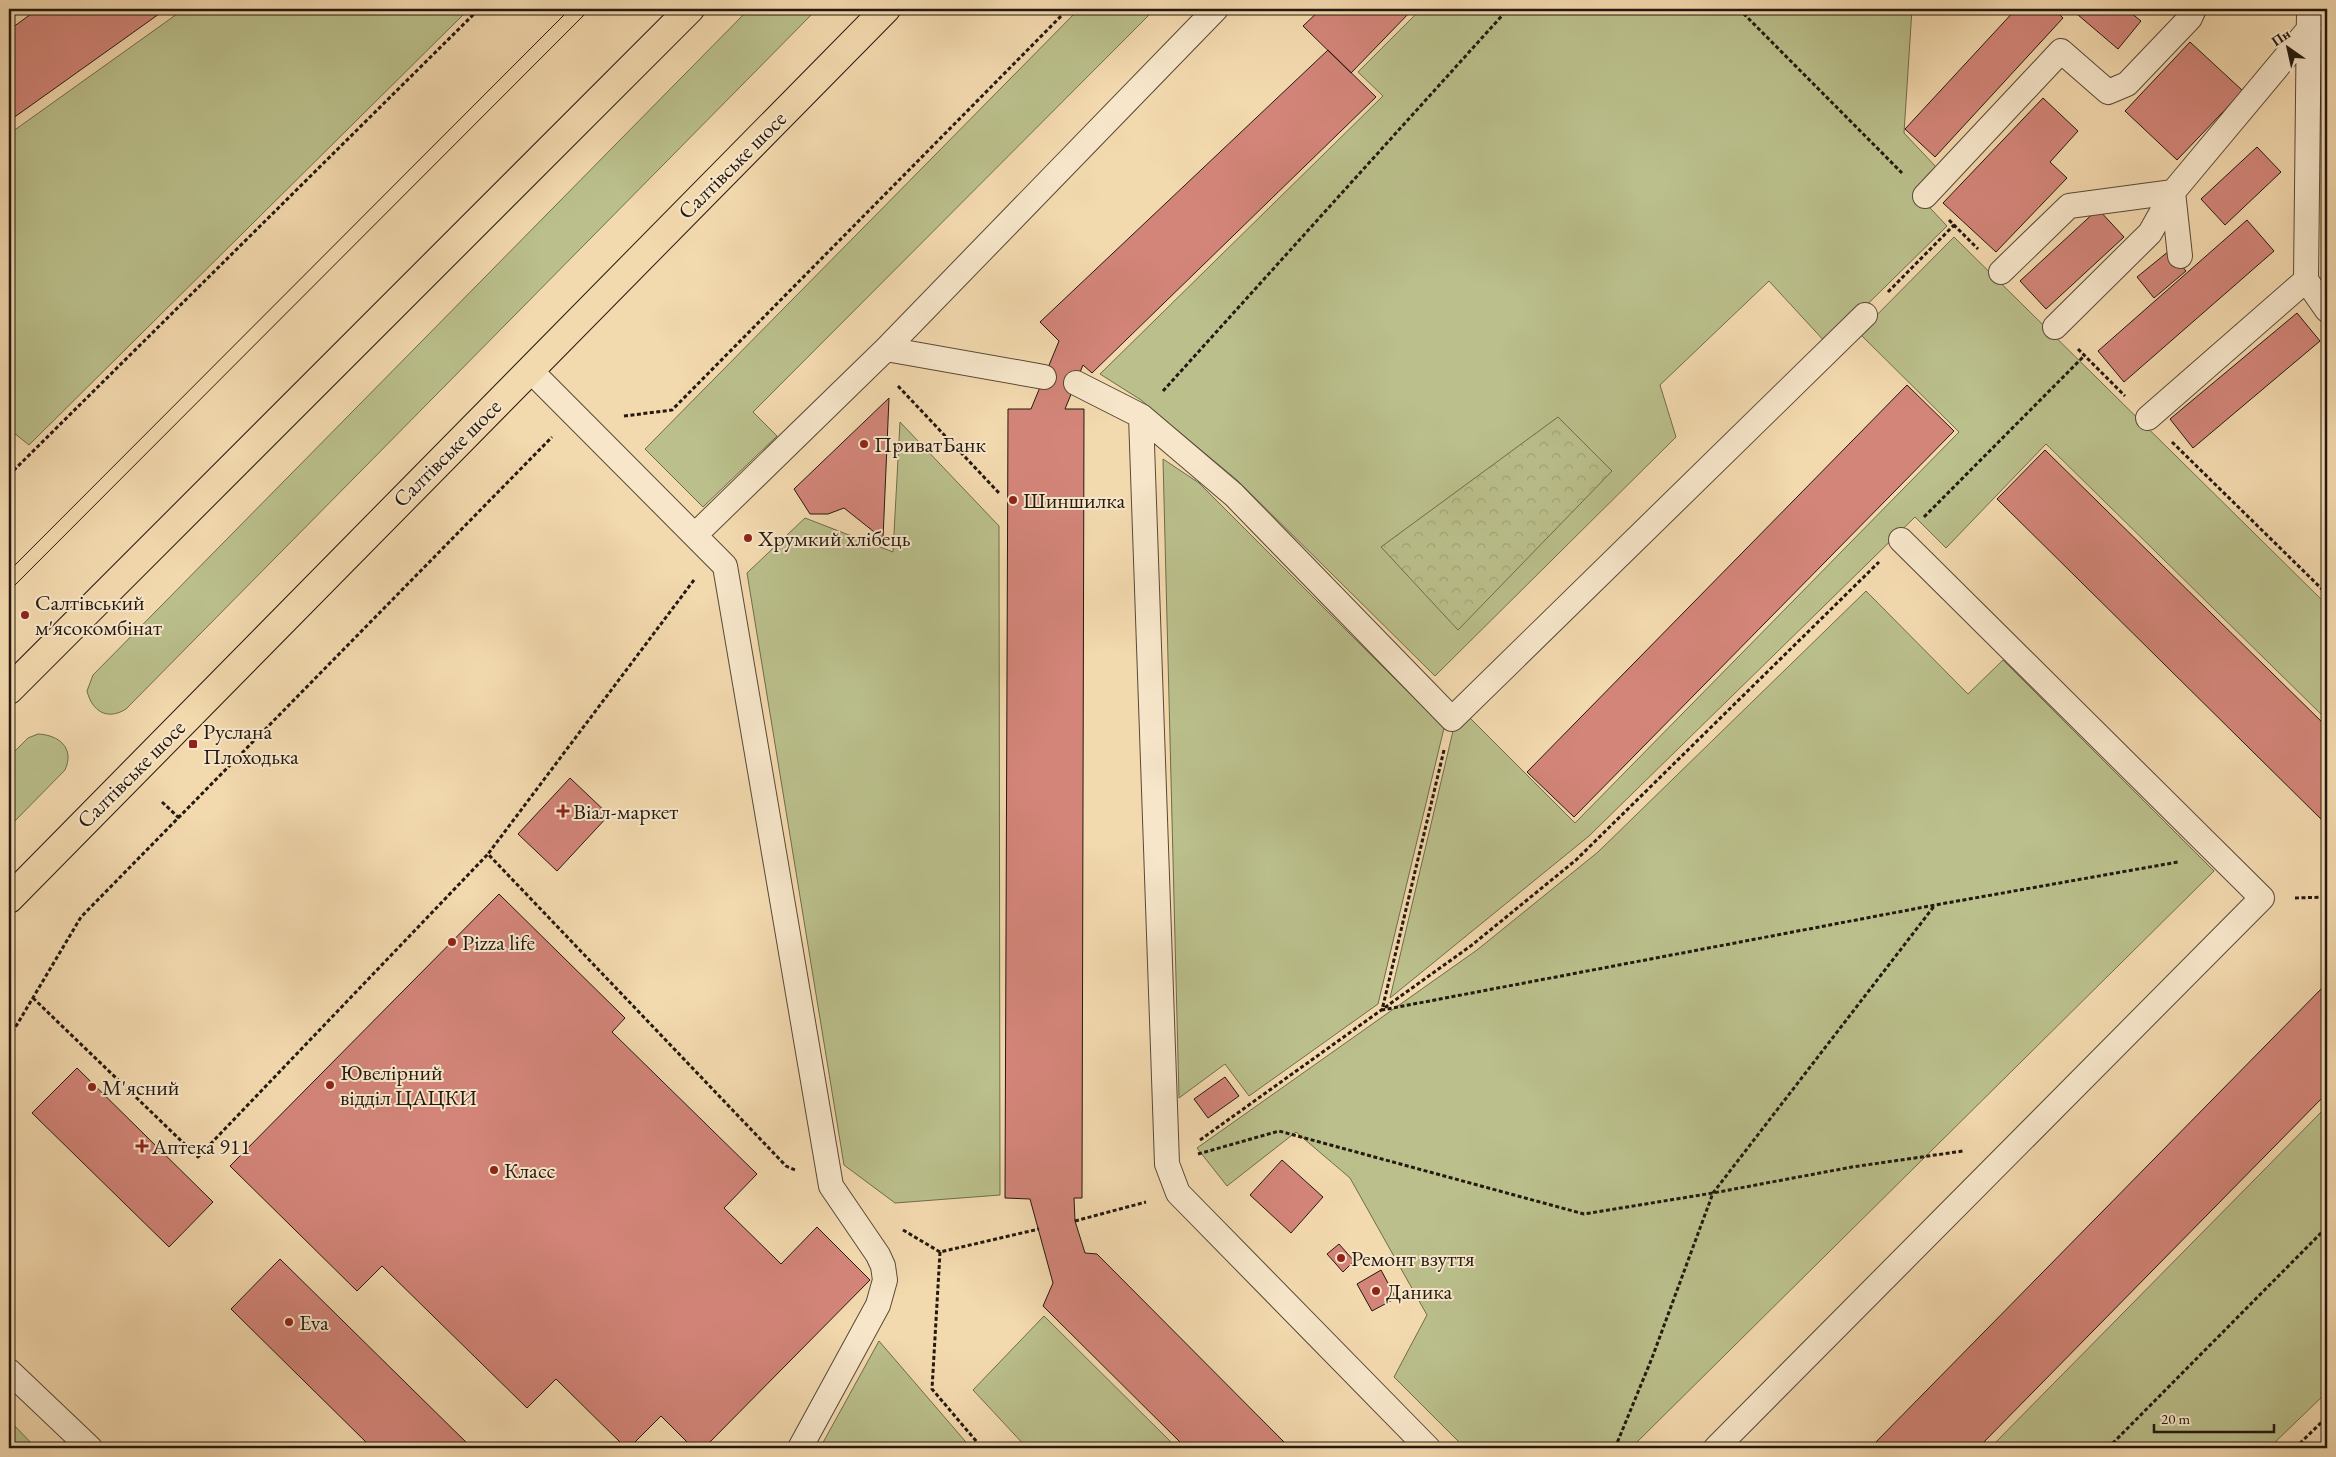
<svg xmlns="http://www.w3.org/2000/svg" width="2336" height="1457" viewBox="0 0 2336 1457" font-family="'EB Garamond',serif">
<style>
.green{fill:#babf8b;stroke:#6f6c4d}
.forest{fill:url(#forest-crowns);stroke:#6f6c4d}
.building{fill:#d38579;stroke:#24190f}
.lines{fill:none;stroke-linecap:round;stroke-linejoin:round}
.service-casing{stroke:#584937;stroke-width:26}
.primary-casing{stroke:#24190f;stroke-width:30}
.path{stroke:#24190f;stroke-width:3;stroke-dasharray:4 2.5;stroke-linecap:butt}
.service{stroke:#f7e6ca;stroke-width:24}
.primary{stroke:#f3d9ae;stroke-width:28}
.tram{stroke:#24190f;stroke-width:1}
.poi-dot{fill:#8f2418;stroke:#f7e6ca;stroke-width:2}
.labels{text-anchor:middle;dominant-baseline:central;stroke-width:4;stroke-linejoin:round;paint-order:stroke}
.street-label{font-size:22px;fill:#24190f;stroke:#f7e6ca}
.poi-label{font-size:22px;fill:#24190f;stroke:#f7e6ca;text-anchor:start}
</style>
<defs>
<pattern id="forest-crowns" width="20" height="18" patternUnits="userSpaceOnUse" patternTransform="scale(1.25)"><rect width="20" height="18" fill="#babf8b"/><path d="M2 6a3 3 0 1 1 6 0M12 15a3 3 0 1 1 6 0" fill="none" stroke="#a0a477"/></pattern>
</defs>
<rect width="100%" height="100%" fill="#f3d9ae"/>
<filter id="stains"><feTurbulence type="fractalNoise" baseFrequency=".004" numOctaves="4"/><feColorMatrix values="0 0 0 0 .2 0 0 0 0 .09 0 0 0 0 .02 0 0 0 .5 -.17"/></filter>
<radialGradient id="worn" r=".72"><stop offset=".6" stop-color="#630" stop-opacity="0"/><stop offset="1" stop-color="#630" stop-opacity=".3"/></radialGradient>
<path class="green" d="M184,9H469L29,445L9,429V134Z
M749,9H817L126,709C107,721 92,711 87,691L93,675Z
M1079,9H1155L753,412L777,436L703,507L645,449Z
M1421,9H1912L1904,133L1937,168L1914,191L1947,226L1827,344L1769,281L1660,385L1676,437L1435,676L1237,480L1141,400L1100,374L1383,96L1358,72Z
M1954,237L2327,605V720L2046,444L1946,548L1915,517L1589,836L1390,998L1453,731L1469,717L1575,823L1959,432L1859,333Z
M900,422L999,526L1000,1195L895,1203L844,1165L747,573L805,518L893,552Z
M1163,459L1199,483L1444,728L1378,1004L1249,1096L1225,1064L1179,1098Z
M1866,591L1968,694L2003,660L2214,871L1634,1445L1637,1448H1465L1394,1377L1427,1315L1350,1178L1296,1132L1227,1186L1197,1148L1477,950L1598,852Z
M38,734C59,735 75,748 65,770L9,827V757L28,738Z
M2327,1106V1392L2269,1448H1990Z
M1044,1316L1177,1448H1027L973,1390Z
M879,1341L971,1448H820Z
M9,1420L36,1448H9Z"/>
<path class="forest" d="M1558,417L1612,471L1458,630L1381,547Z"/>
<path class="building" d="M38,9H166L9,121V30Z
M1321,9H1413L1351,73L1303,26Z
M2016,9H2054L2063,18L1935,157L1905,129Z
M2071,9H2126L2141,21L2118,49Z
M2190,42L2243,91L2177,160L2125,111Z
M1328,50L1376,97L1092,373L1083,365L1065,409H1084L1082,1198H1074L1075,1221L1085,1253L1097,1254L1290,1448H1186L1043,1306L1053,1283L1030,1199L1005,1198L1008,409H1031L1059,341L1040,322Z
M2043,98L2078,131L2050,162L2067,178L1996,252L1943,203Z
M2257,147L2281,172L2225,225L2201,199Z
M2098,209L2124,237L2046,309L2020,281Z
M2247,220L2274,251L2124,382L2098,351Z
M2169,251L2186,271L2154,298L2137,277Z
M2297,313L2320,341L2193,448L2170,419Z
M1907,385L1954,431L1574,817L1527,772Z
M889,398L883,539L844,508L828,514H810L794,489Z
M2045,450L2327,727V825L1997,499Z
M570,778L609,815L557,871L518,834Z
M499,894L625,1018L612,1032L757,1174L724,1208L781,1264L817,1227L870,1280L704,1448H693L661,1416L629,1448H626L556,1379L527,1408L382,1266L357,1291L230,1166Z
M2327,983V1093L1978,1448H1870Z
M77,1068L213,1202L169,1247L32,1113Z
M1225,1077L1239,1096L1208,1118L1194,1099Z
M1282,1160L1323,1197L1291,1233L1250,1195Z
M1339,1244L1354,1261L1343,1272L1327,1254Z
M280,1259L472,1448H372L231,1309Z
M1381,1270L1396,1298L1372,1311L1357,1284Z"/>
<g class="lines">
<defs>
<path id="service" d="M2309,9L2306,280L2327,310
M1925,196L2061,51L2108,92L2127,84L2190,18L2194,9
M2001,272L2069,206L2173,192L2180,256
M2055,327L2150,233L2173,192L2309,29
M886,349L1216,9
M530,370L725,566L831,1186L878,1255L883,1266L885,1280L878,1305L800,1448
M1076,383L1141,416L1167,1164L1178,1193L1428,1448
M1141,416L1234,495L1452,719L1865,315
M2148,418L2306,280
M695,535L886,349L1044,377
M9,1371L90,1448
M1716,1448L2262,898L1901,540"/>
<path id="primary" d="M9,690L690,9
M9,899L886,9"/>
</defs>
<use href="#service" class="service-casing"/>
<use href="#primary" class="primary-casing"/>
<path class="path" d="M1739,9L1902,173
M1949,220L1978,249
M1888,292L1954,225
M2078,349L2125,396
M898,386L999,493
M1163,391L1508,9
M624,416L672,410L1068,9
M2172,442L2327,594
M9,475L479,9
M1924,517L2084,356
M694,580L488,854L786,1166L795,1170
M1444,750L1382,1010L1935,905L2178,862
M162,802L179,818
M2295,898L2327,897
M33,998L198,1157L488,854
M9,1038L81,917L552,437
M1200,1140L1472,945L1576,860L1879,562
M1198,1154L1279,1131L1584,1214L1713,1193L1852,1167L1963,1151
M1075,1221L1146,1202
M903,1230L940,1252L1039,1229
M940,1252L932,1389L982,1448
M1615,1448L1652,1358L1713,1193L1935,905
M2108,1448L2327,1227
M2295,1448L2327,1417"/>
<use href="#service" class="service"/>
<use href="#primary" class="primary"/>
<path class="tram" d="M9,571L570,9
M9,591L590,9"/>
</g>
<g class="poi-dot">
<circle cx="864" cy="444" r="5"/>
<circle cx="1013" cy="500" r="5"/>
<circle cx="748" cy="538" r="5"/>
<circle cx="25" cy="615" r="5"/>
<rect x="188" y="739" width="10" height="10" rx="2.5"/>
<path d="M560.5 803.5h5v5h5v5h-5v5h-5v-5h-5v-5h5z"/>
<circle cx="452" cy="942" r="5"/>
<circle cx="330" cy="1085" r="5"/>
<circle cx="92" cy="1087" r="5"/>
<path d="M139.5 1138.5h5v5h5v5h-5v5h-5v-5h-5v-5h5z"/>
<circle cx="494" cy="1170" r="5"/>
<circle cx="1341" cy="1258" r="5"/>
<circle cx="1376" cy="1291" r="5"/>
<circle cx="289" cy="1322" r="5"/>
</g>
<g class="labels">
<g class="street-label">
<text transform="translate(732 165) rotate(-45)">Салтівське шосе</text>
<text transform="translate(447 453) rotate(-45)">Салтівське шосе</text>
<text transform="translate(131 774) rotate(-45)">Салтівське шосе</text>
</g>
<g class="poi-label">
<text x="874" y="444">ПриватБанк</text>
<text x="1023" y="500">Шиншилка</text>
<text x="758" y="538">Хрумкий хлібець</text>
<text x="35" y="602">Салтівський<tspan x="35" dy="25">м'ясокомбінат</tspan></text>
<text x="203" y="731">Руслана<tspan x="203" dy="25">Плоходька</tspan></text>
<text x="573" y="811">Віал-маркет</text>
<text x="462" y="942">Pizza life</text>
<text x="340" y="1072">Ювелірний<tspan x="340" dy="25">відділ ЦАЦКИ</tspan></text>
<text x="102" y="1087">М'ясний</text>
<text x="152" y="1146">Аптека 911</text>
<text x="504" y="1170">Класс</text>
<text x="1351" y="1258">Ремонт взуття</text>
<text x="1386" y="1291">Даника</text>
<text x="299" y="1322">Eva</text>
</g>
</g>
<rect width="2336" height="1457" fill="none" stroke="#f3d9ae" stroke-width="30"/>
<rect x="10" y="10" width="2316" height="1437" fill="none" stroke="#24190f" stroke-width="2.5"/>
<rect x="15" y="15" width="2306" height="1427" fill="none" stroke="#24190f"/>
<g transform="translate(2288 48) rotate(326)" stroke="#f7e6ca" stroke-width="4" paint-order="stroke">
<path d="M0-4L9 19L0 12L-9 19Z" fill="#24190f"/>
<text y="-8" font-size="14" font-weight="bold" text-anchor="middle" fill="#24190f">Пн</text>
</g>
<path d="M2154 1424v8h120v-8" fill="none" stroke="#24190f" stroke-width="2.5"/>
<text x="2161" y="1424" font-size="15" fill="#24190f" stroke="#f7e6ca" stroke-width="4" paint-order="stroke">20 m</text>
<rect width="100%" height="100%" filter="url(#stains)"/>
<rect width="100%" height="100%" fill="url(#worn)"/>
</svg>
